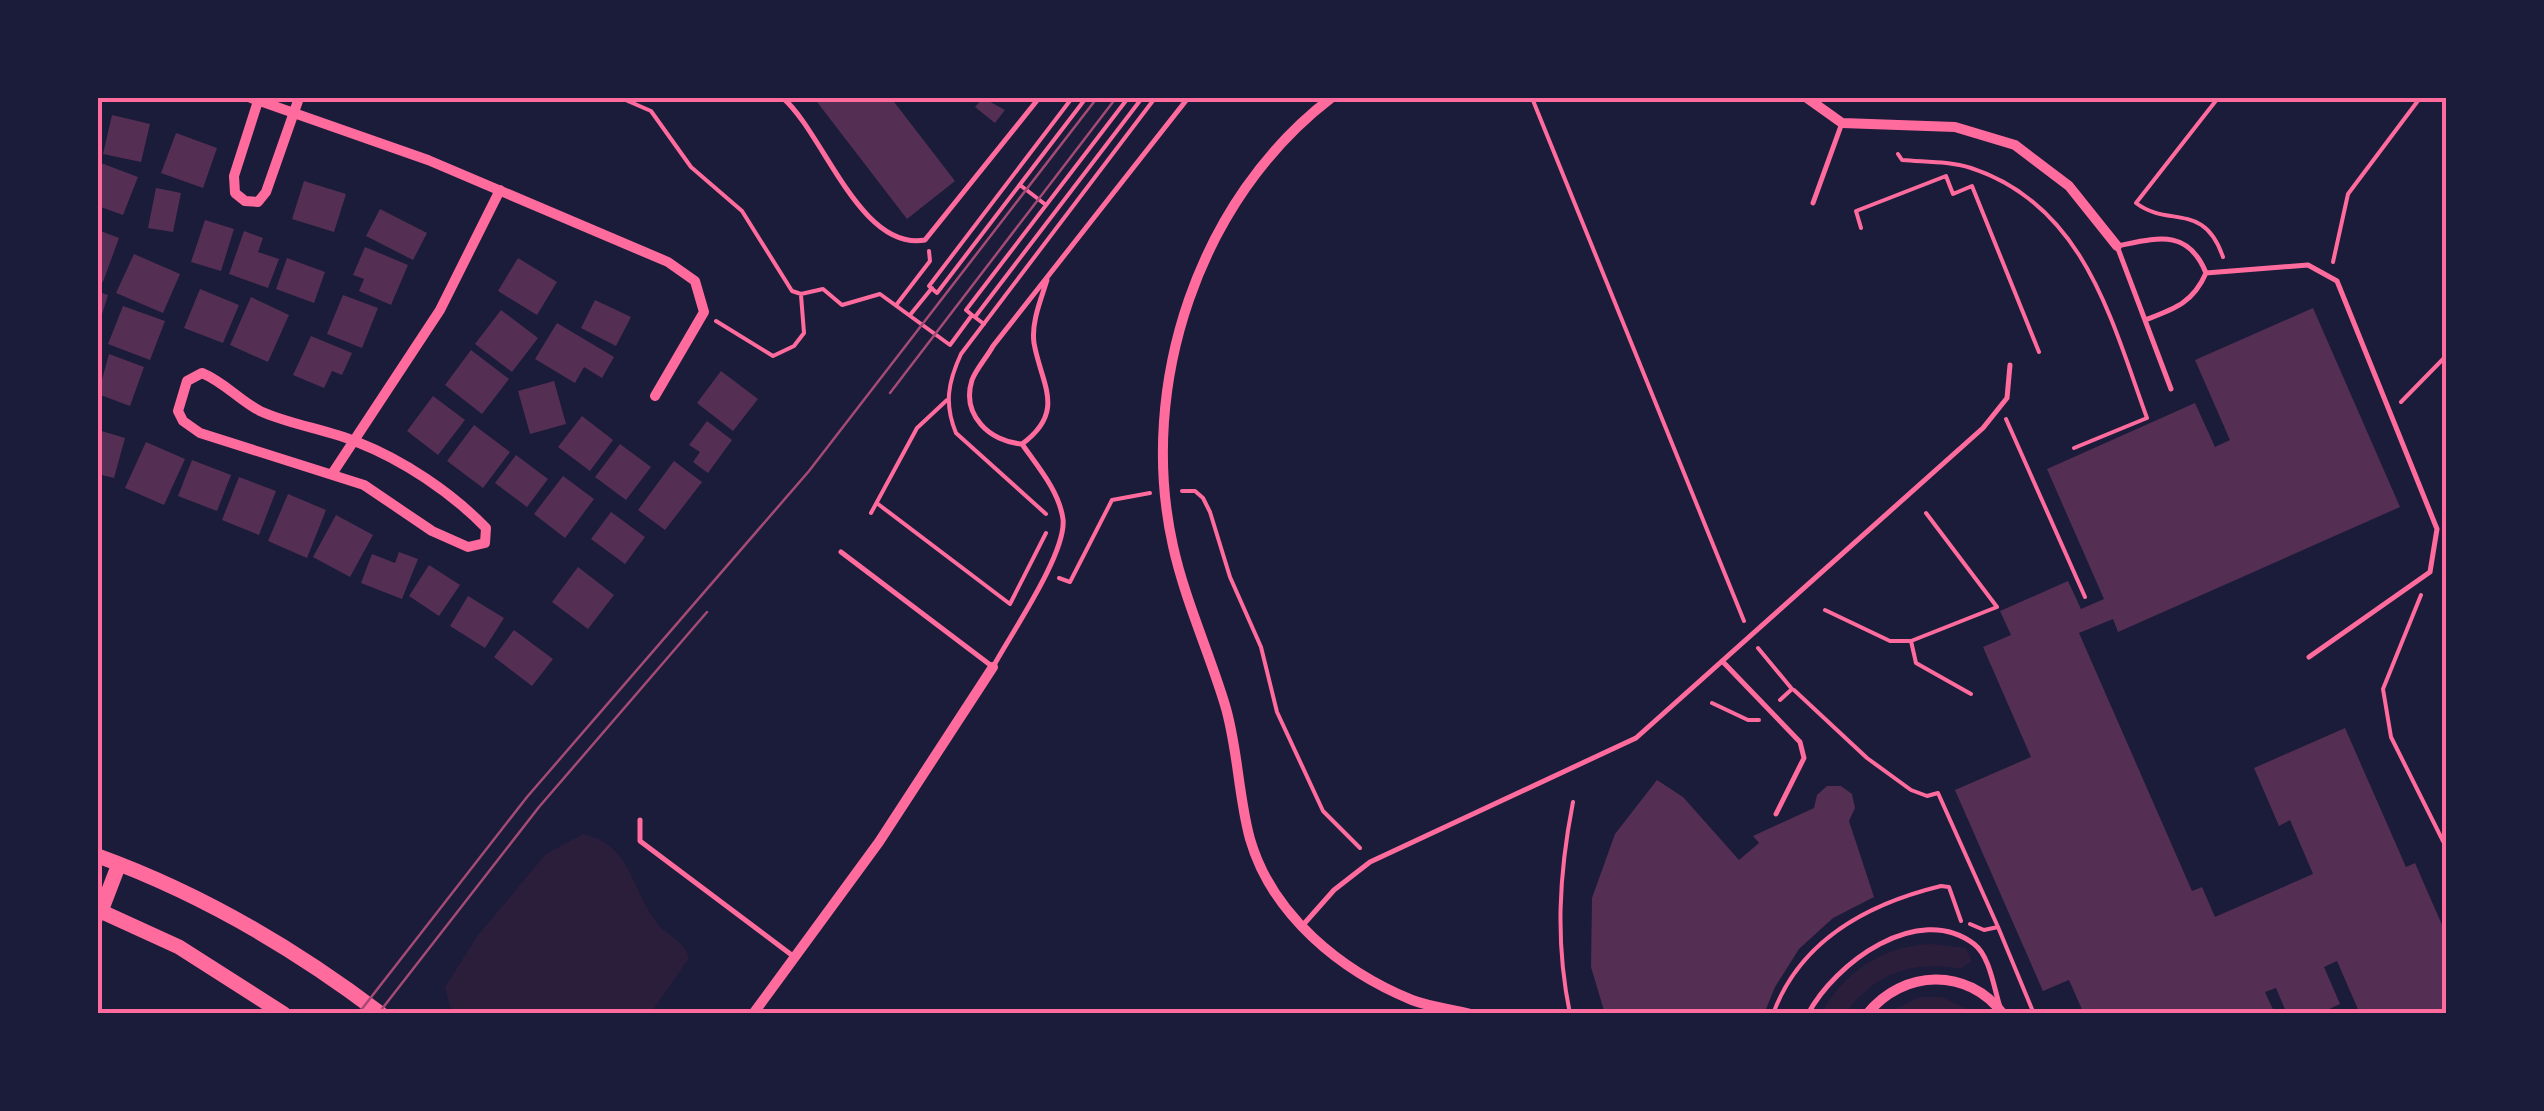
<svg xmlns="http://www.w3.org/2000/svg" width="2544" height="1111" viewBox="0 0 2544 1111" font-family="'Asap Condensed',sans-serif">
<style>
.green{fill:#2a1e3b}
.building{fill:#542f53}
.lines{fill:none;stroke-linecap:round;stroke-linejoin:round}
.path{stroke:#ff6b9d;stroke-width:4}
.service{stroke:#ff6b9d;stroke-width:5}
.minor{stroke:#ff6b9d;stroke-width:10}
.secondary{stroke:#ff6b9d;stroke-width:15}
.tram{stroke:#a44b75;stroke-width:2.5}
.neatline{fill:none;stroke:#ff6b9d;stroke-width:4}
</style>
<rect width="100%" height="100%" fill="#1b1b3a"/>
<path class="green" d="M583,834C631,844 631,889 657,923C667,936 684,940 689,958L651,1013H452L445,987L478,935L546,854Z
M1932,944L1966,948L1972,961L1960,969C1913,960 1874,974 1846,1013H1822C1844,971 1885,945 1932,944Z
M1920,997H1942L1976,1013H1887Z"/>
<path class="building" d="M814,98H891L955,181L907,219Z
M983,98L1005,110L995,123L975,107Z
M112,115L150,124L141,162L103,154Z
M176,133L217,148L203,188L161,173Z
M101,163L138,177L123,215L98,206Z
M304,181L346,194L334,232L292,219Z
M156,188L181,193L173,232L148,228Z
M380,209L427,233L413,260L366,236Z
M205,220L234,229L221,271L191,262Z
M98,230L119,238L103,282L98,280Z
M244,231L263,238L258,252L279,259L268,288L229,274Z
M365,247L408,265L391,305L359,291L364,279L353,275Z
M134,254L180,274L163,313L116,293Z
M287,258L325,272L314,303L276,289Z
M518,258L557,282L537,315L498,291Z
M200,289L239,305L223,343L184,328Z
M98,292L108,295L98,327Z
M343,295L378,308L362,348L327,334Z
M251,297L289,315L268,362L230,345Z
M595,300L631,317L616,346L581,328Z
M123,306L165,321L150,360L108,344Z
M2313,308L2400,507L2118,632L2113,619L2079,633L2192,891L2202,887L2215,917L2313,874L2290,820L2279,826L2254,768L2345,728L2406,867L2415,863L2446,934V952L2442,953L2446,963V1014H2360L2337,961L2324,967L2340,1004L2318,1014H2287L2276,988L2265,992L2275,1014H2084L2069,980L2043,991L1955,790L2031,757L1983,647L2011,635L2000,611L2068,581L2081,609L2104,599L2047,469L2195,403L2215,447L2230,440L2195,360Z
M501,310L538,338L512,372L475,344Z
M557,323L614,357L602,378L584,367L575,383L535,359Z
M311,336L352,353L342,375L332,371L324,388L293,375Z
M471,350L509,379L482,414L445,385Z
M109,354L144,367L130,406L98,394Z
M721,371L758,399L733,431L697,403Z
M554,381L566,424L530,434L518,391Z
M433,396L465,420L438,455L407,431Z
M582,416L613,440L590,471L558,447Z
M707,421L732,440L708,473L693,462L700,452L689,445Z
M474,425L510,452L483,488L447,461Z
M98,430L125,438L114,478L98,474Z
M146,442L185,459L164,505L125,488Z
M620,444L651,467L626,500L595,477Z
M516,455L548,479L527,507L495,483Z
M192,460L231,475L217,511L178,496Z
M674,461L702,482L665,530L638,510Z
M563,476L594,499L565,538L534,514Z
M239,477L276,491L259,535L222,520Z
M288,494L326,510L307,558L268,541Z
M611,512L645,537L625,564L591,539Z
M336,515L373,535L350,577L313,557Z
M399,552L418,559L402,599L361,583L372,554L395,563Z
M429,565L460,585L439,616L409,596Z
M578,567L614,595L588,629L552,602Z
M468,596L504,618L485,648L450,626Z
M514,630L553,659L532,686L494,657Z
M1657,780L1683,797L1739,860L1759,843L1753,836L1814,808L1817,795L1827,786H1841L1852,794L1855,808L1849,821L1874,897L1833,918L1799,949L1775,987L1764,1014H1605L1591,967L1592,898L1615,834Z"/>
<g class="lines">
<path class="path" d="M621,98L651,111L691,167L742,211L792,291L801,294L823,289L842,305L880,294L950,345L972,315L984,324
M1072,98L929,286L937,293L1086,98
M1532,98L1744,621
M2218,98L2136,203C2169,228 2204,201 2223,257
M1898,154L1902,160C1925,162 1949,161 1971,168C2084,205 2111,319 2147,418L2074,448
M1020,185L1046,205
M1861,228L1856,211L1946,176L1953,194L1972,186L2039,352
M2333,262L2348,194L2420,98
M897,304L930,261L929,251
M910,315L932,288
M972,315L966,310L1128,98
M975,317L1142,98
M716,321L773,356L794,346L804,333L801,295
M2401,402L2446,356
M2006,419L2085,597
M1182,491H1195L1203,498L1210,512L1230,577L1261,647L1277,712L1323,811L1360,848
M878,504L1010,604L1046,533
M871,513L917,428L947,400
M1046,514L956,433C944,404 948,382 961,354L1155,98
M1059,578L1070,582L1112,500L1150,493
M2421,595L2383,689L2391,737L2446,847
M1825,610L1890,641H1911L1997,607L1926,513
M1911,641L1916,663L1971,694
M1758,648L1792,689L1780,700
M1794,690L1867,758L1911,790L1927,796L1938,793L1998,927L1984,930L1970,924
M1712,703L1748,720H1759
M1998,927L2034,1014
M1570,1014C1555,941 1559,874 1573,802
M1773,1014C1800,940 1867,904 1941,886L1949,887L1961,921"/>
<path class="service" d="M783,98C824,134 860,251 925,240L1039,98
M1813,203L1842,123
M2206,273L2308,265L2337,281L2437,529L2430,572L2309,657
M1047,280C1041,299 1031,323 1034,343C1041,384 1067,411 1022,444C990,442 961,415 972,380C976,369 987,357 993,346L1188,98
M2145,320C2174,309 2193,303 2206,273C2188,228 2157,238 2117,246L2171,389
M841,552L993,667C1010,635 1067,553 1063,519C1059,491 1038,467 1022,444
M1724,663L1800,742L1804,758L1776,814
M640,820V841L793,956
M1303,925L1334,890L1370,862L1636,738L1983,428L2007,398L2010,365
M98,931L101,914
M1808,1014C1834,964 1918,901 1974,944C1990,956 1994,989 2000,1007"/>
<path class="minor" d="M251,98L428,160L668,262L695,281L704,312L655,396
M259,98L234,176L235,193L245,201L258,202L266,192L299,98
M1331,98C1199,199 1137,385 1173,546C1185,600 1209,652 1225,705C1238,748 1238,795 1250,839C1272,915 1341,971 1412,1000C1430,1007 1452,1009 1471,1014
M1807,98L1842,123L1955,127L2015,145L2069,186L2117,246
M202,373C224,382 239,400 260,411C291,425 325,429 357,442C403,460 451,492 486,528L485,543L468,547L432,531L364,485L200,433L183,421L178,411L187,381Z
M332,474L440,310L500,190
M753,1014L879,842L993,667
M1867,1014C1903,969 1968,967 2003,1014"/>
<path class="secondary" d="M98,856C200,893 294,948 381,1014
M98,910L179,947L284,1014
M101,911L119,864"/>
<path class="tram" d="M890,393L1116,98
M358,1014L527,797L809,471L1097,98
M378,1014L539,807L707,612"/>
</g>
<rect width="2544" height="1111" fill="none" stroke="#1b1b3a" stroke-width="200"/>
<rect x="100" y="100" width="2344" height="911" class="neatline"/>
</svg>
